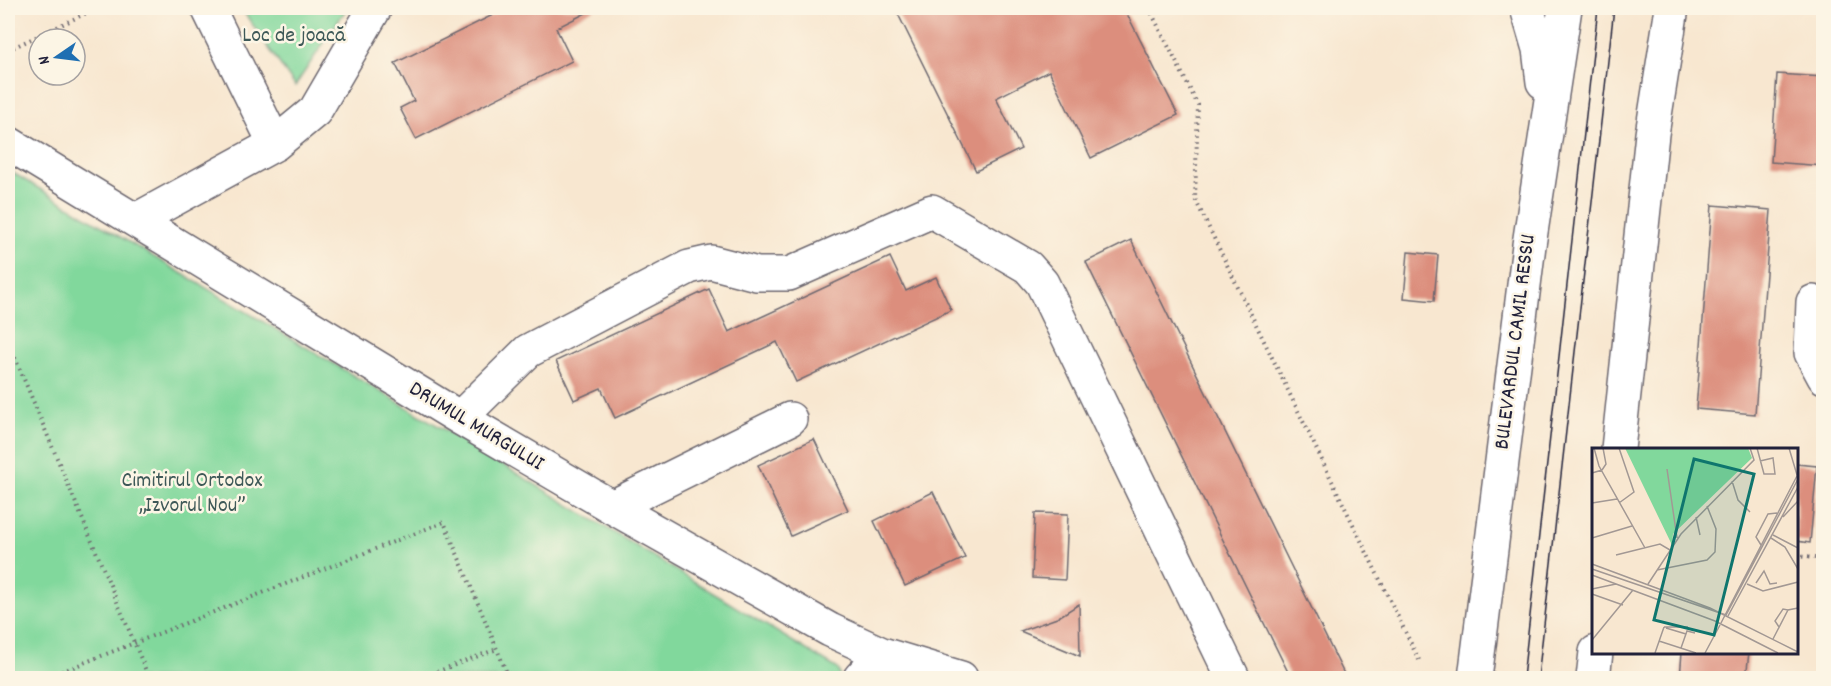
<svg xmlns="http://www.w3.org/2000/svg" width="1831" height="686" viewBox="0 0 1831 686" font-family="Dekko,sans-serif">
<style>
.green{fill:#81d89c;stroke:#527d6c;stroke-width:1.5}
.building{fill:#dc8e7d}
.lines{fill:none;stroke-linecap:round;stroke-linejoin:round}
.minor-casing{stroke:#6d676f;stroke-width:36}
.major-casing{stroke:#6d676f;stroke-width:36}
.path{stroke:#6d676f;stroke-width:4;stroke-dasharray:1.5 4.5;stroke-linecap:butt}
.minor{stroke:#fff;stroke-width:33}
.major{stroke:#fff;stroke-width:33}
.tram{stroke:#22223b;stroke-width:1.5}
.labels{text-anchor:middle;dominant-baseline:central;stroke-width:5;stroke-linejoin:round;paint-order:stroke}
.park-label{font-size:22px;fill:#3e5958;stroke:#fcf5e5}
.street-label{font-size:22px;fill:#22223b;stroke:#fcf5e5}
.inset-road{fill:none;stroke:#a29894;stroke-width:1.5}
.view{fill:#0f766e;fill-opacity:0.15;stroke:#0f766e;stroke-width:3}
.inset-edge{fill:none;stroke:#22223b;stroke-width:3}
</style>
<rect width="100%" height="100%" fill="#fcf5e5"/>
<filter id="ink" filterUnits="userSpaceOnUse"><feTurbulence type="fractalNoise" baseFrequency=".0167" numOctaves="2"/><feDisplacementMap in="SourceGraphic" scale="12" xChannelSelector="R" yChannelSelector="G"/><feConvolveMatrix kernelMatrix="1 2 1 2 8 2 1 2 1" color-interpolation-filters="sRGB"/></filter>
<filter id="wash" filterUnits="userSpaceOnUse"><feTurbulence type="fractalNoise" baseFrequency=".008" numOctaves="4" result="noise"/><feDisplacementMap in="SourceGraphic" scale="24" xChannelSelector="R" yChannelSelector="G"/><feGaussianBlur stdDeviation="1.35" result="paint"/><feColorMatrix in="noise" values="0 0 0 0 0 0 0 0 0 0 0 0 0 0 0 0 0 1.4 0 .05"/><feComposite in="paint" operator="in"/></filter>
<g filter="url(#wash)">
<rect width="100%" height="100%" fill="#f8e7d0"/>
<path class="green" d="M241,8H347L295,86Z
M8,170L477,449L838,669L841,678H8Z"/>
<g id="blocks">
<path class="building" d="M507,8H596L556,28L572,61L416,139L400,108L414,101L395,63Z
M895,8H1124L1178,115L1091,158L1049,71L996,98L1021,149L976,171Z
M1777,74L1824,77V166L1771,162Z
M1712,205L1771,210L1755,414L1696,409Z
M1131,240L1346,678H1291L1086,262Z
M1408,252L1438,255L1434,301L1404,298Z
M890,257L906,291L936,277L951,310L796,382L777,342L615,418L601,388L574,400L556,361L709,289L729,332Z
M814,439L848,510L791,536L758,465Z
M1796,464L1817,466L1810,543L1796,541Z
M933,492L965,558L905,586L874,521Z
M1035,513L1068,514L1065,580L1032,578Z
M1079,604L1080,656L1020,631L1057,618Z
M1682,652H1749L1746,678H1680Z"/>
</g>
</g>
<g filter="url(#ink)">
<use href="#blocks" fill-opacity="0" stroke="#6d676f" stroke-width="1.5"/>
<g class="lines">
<defs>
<path id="minor" d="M208,8L275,144
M8,143L460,418L612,507L830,630L882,654L961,678
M136,220L275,144L315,111L375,8
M1813,302L1811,353L1824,377
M460,418L528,351L689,267L711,262L757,274H789L932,211L1028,267L1042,283L1233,678
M612,507L790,419
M860,678L882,654"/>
<path id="major" d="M1527,8L1539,49L1543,82
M1618,449L1652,134L1672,8
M1475,678L1529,245L1565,8
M1593,678L1596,652"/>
</defs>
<use href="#minor" class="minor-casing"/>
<use href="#major" class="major-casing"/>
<path class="path" d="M1149,8L1198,105L1195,199L1419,660
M8,50L97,8
M8,341L149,678
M1796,556L1824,559
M45,678L444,522L509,678
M420,678L497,649"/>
<use href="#minor" class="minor"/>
<use href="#major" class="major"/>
<path class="tram" d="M1523,678L1598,8
M1538,678L1614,8"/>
</g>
</g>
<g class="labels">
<g class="park-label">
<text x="294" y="36">Loc de joacă</text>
<text x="192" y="481">Cimitirul Ortodox<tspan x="192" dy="25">„Izvorul Nou”</tspan></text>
</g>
<g class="street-label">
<text transform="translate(1516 342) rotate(-83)">BULEVARDUL CAMIL RESSU</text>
<text transform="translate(476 427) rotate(31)">DRUMUL MURGULUI</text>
</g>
</g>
<g transform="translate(1592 448)">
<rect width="206" height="206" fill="#f8e7d0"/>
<path d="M33,0H156L160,10L81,86L80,97Z" fill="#81d89c"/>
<path class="inset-road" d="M2,0L7,18L53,100M165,0L172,26H183L181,10L168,13M197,0L205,27M75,21L85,90M0,25L10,22L14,16L11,0M140,33L146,52L158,64M0,55L25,51M27,55L42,44L27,0M104,69L108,87M191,69L206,53M181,87L206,100M0,90L40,78M179,90L193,99L206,121M169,97L164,89L176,66L185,65M24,107L68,96L78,102M0,116L118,160L206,204M0,121L134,167L206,31M65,122L115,112L123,104L124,81L115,58M0,127L123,173L186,205M164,135L172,123L178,136L185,135M56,136L89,86L162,12L158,0M155,136L171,143L206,134M0,141L24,136M0,146L31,157M136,168L206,39M129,175L206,26M72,179H96M187,179L183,173L191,161L196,162M74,180L94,186M181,191L196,162L206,160M0,192L41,142M67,193L104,205M89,200L95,183L103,185M63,205L72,179M113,205L128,177"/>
<path class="view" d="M102,11L162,26L122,187L62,172Z"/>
<rect width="206" height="206" class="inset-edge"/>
</g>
<rect width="1831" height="686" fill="none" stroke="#fcf5e5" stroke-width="30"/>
<g transform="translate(57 57) rotate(256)"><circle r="28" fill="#fcf5e5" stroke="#a5a1a1" stroke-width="1.5"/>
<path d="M0-4.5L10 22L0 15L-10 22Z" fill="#1f6fb2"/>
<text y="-9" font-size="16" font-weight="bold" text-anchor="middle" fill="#22223b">N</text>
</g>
</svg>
